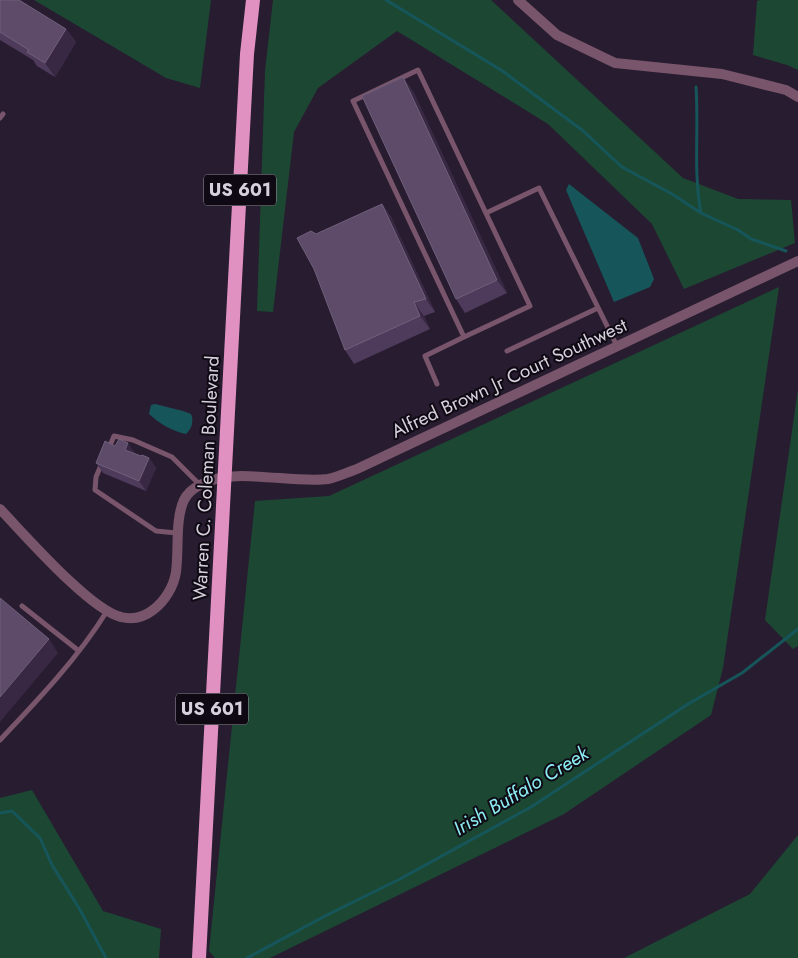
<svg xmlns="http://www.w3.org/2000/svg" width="798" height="958" viewBox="0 0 798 958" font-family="Jost,sans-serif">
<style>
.green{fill:#1c4833}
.water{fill:#16565a}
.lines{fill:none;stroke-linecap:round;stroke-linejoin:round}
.stream{stroke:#16565a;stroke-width:3}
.service{stroke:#78556a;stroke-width:5}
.minor{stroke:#78556a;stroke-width:10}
.trunk{stroke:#e091c2;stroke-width:14}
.wall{fill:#4e3b5c}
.shaded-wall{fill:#392844}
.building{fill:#5d4b69;stroke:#70607b}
.labels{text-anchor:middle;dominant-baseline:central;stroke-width:4;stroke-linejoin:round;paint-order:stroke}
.shield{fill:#0e0912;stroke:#9a949f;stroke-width:1}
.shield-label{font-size:18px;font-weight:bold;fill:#d6cfdc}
.street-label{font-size:19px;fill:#d6cfdc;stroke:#0e0912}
.water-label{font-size:20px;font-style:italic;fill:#8ceef4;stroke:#0e0912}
</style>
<rect width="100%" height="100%" fill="#281c30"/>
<path class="green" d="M34,0H211L200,88L166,78Z
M273,0H491L683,178L738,199L791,200L795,243L684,289L652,224L548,124L397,31L318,88L294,132L273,312L257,311L265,71Z
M760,0H798V70L787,65L753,55L757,1Z
M779,287L723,668L711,715L564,814L270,958H215L209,951L255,501L329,496Z
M798,389V646L793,649L765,620Z
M32,790L103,911L161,929L159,958H0V798Z
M798,835V958H624L750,894Z"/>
<path class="water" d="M569,184L638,238L654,279L650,287L614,302L566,190Z
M155,404L183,411L191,414C194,422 192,428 186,434C172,431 160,424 149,414L151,405Z"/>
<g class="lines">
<path class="stream" d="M386,0L501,70L582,130L622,167L672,194L701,213L738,230L751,239L786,251
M696,87C699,129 693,171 701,213
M0,813L12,811L40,838L52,865L79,908L106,958
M247,958L327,915L400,879L531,807L688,704L742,673L798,629"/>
<path class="service" d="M418,70L530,306L464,337L353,101Z
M0,118L3,114
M486,213L539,188L617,346
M507,351L598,308
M437,384L425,356L464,337
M109,448L114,436L133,440L172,457L200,485
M102,463L96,477L95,490L156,531L177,533
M22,606L79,651
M0,740C38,700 78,658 107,611"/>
<path class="minor" d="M518,0L557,35L615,63L722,74L786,90L798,97
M0,509C24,534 90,610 121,617C133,620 144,617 153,610C165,601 174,586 176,572C179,550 175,519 184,500C187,494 194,488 200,485C232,466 292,484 328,479C338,477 348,472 357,469L798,261"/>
<path class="trunk" d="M199,958L247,54L253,0"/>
</g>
<path class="wall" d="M0,0L66,29L76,42L55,77L37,66L33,60L0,40Z
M413,91L507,293L465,313L456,299Z
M382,204L391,217L435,312L424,316L430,329L354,364L345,350L316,234Z
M135,453V454L141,456L149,458L156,468L146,491L103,473L96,463Z"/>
<path class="shaded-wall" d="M66,29L76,42L55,77L45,63Z
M403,77L413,91L507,293L497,280Z
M382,204L391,217L435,312L426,299Z
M414,302L424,316L430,329L420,316Z
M128,443L135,453L132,460L125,450Z
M149,458L156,468L146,491L139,481Z
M49,639L58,653L0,722V697Z"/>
<path class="building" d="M0,0H19L66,29L45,63L27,52L29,50L0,32Z
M403,77L497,280L456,299L362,96Z
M382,204L426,299L414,302L420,316L345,350L314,269L297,238L311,231L316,234Z
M119,439L128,443L125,450L141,456L142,455L149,458L139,481L96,463L105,441L115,446Z
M0,598L49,639L0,697Z"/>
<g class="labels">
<g class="shield">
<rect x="204" y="174.5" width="72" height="31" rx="4"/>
<rect x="176" y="693.5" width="72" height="31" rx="4"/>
</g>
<g class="shield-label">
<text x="240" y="190">US 601</text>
<text x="212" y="709">US 601</text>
</g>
<g class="street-label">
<text transform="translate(509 378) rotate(-25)">Alfred Brown Jr Court Southwest</text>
<text transform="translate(206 478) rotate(-87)">Warren C. Coleman Boulevard</text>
</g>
<g class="water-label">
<text transform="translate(521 791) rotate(-31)">Irish Buffalo Creek</text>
</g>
</g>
</svg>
